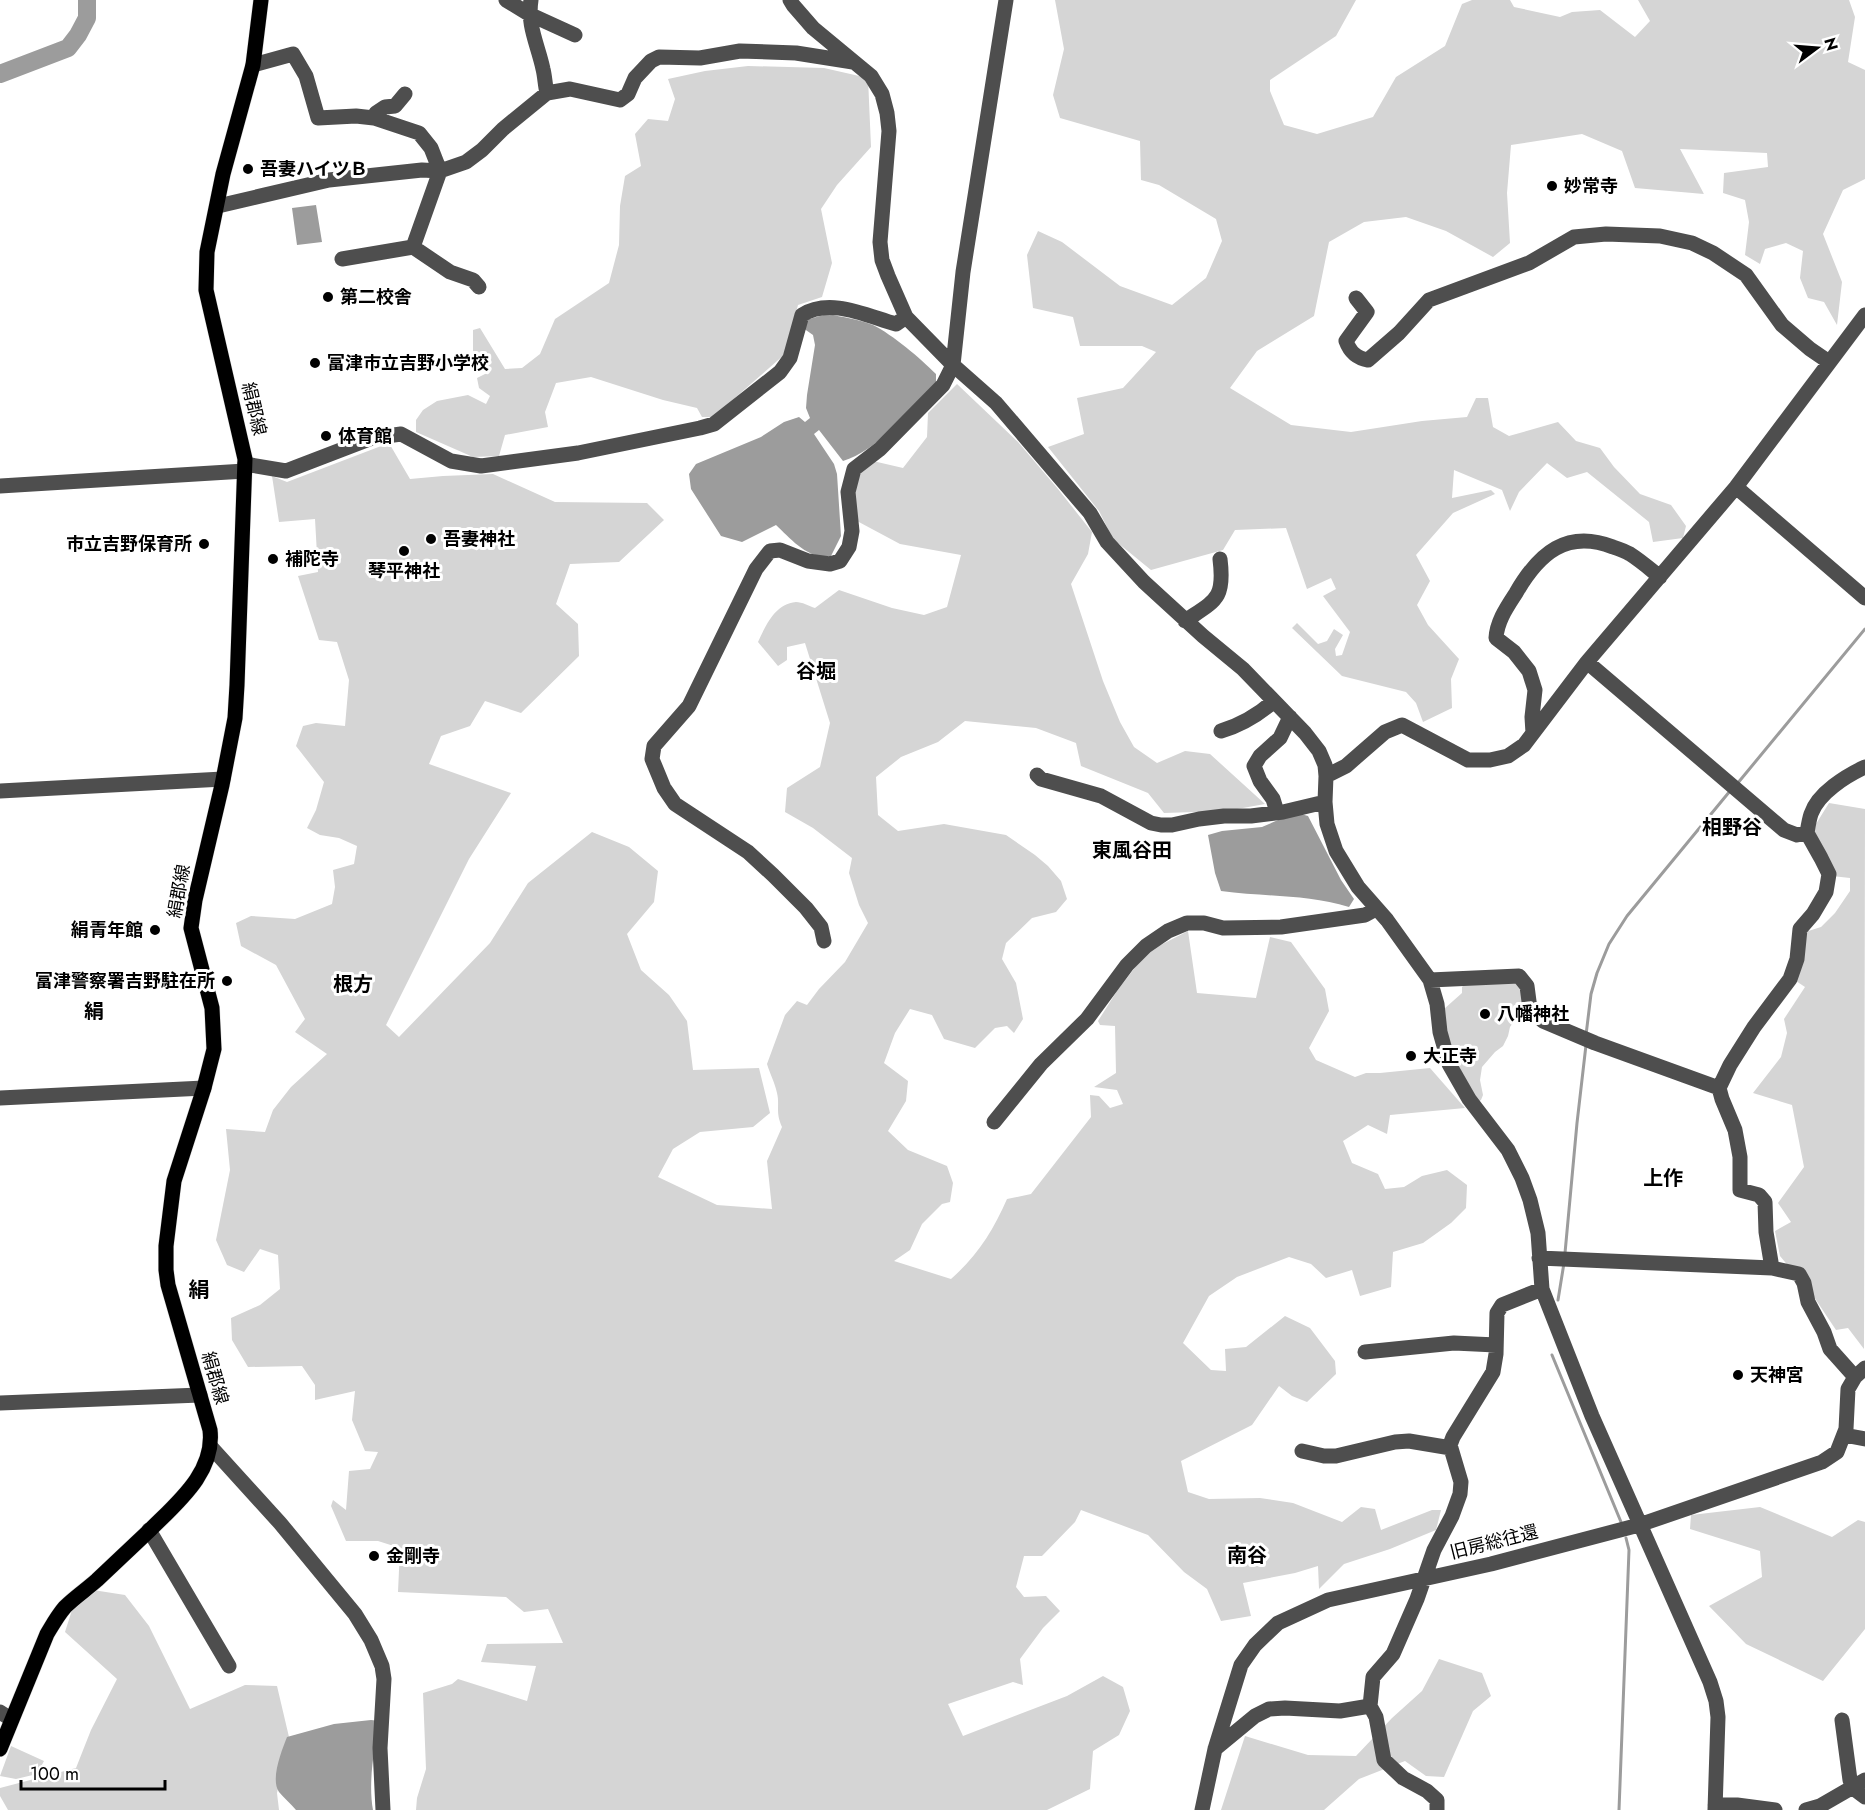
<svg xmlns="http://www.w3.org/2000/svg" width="1865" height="1810" viewBox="0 0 1865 1810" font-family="Jost,'Noto Sans JP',sans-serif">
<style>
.green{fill:#d5d5d5}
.water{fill:#9c9c9c}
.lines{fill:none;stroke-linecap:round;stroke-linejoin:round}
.stream{stroke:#9c9c9c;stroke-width:3}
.river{stroke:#9c9c9c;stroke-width:18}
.major-casing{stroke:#dbdbdb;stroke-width:16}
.minor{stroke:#4e4e4e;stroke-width:15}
.major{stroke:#000;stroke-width:15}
.poi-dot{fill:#000;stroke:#fff;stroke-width:2}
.labels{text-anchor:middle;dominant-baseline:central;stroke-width:6;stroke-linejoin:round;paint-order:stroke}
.poi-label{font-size:18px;font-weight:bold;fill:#000;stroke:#fff;text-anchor:start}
.street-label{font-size:18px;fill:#000;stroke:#fff}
.neighbourhood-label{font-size:20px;font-weight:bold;fill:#000;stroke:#fff}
.quarter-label{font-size:21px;font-weight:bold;fill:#000;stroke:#fff}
</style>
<rect width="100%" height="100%" fill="#fff"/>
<path class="green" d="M1055,0H1356L1336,36L1270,80V91L1284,125L1317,134L1373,117L1396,77L1445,46L1462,4L1472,0H1510L1514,7L1560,17L1572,12L1600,10L1635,37L1650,21L1638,0H1849L1855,17L1848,62L1865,70V179L1843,190L1823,234L1842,282L1837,325L1824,302L1808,298L1800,278L1803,251L1786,243L1765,249L1760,264L1745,255L1749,222L1745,200L1723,193L1724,173L1768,167L1767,153L1680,149L1704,194L1635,188L1622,151L1582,134L1511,145L1507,193L1510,243L1493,257L1446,231L1406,217L1364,222L1329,242L1314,316L1257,351L1230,388L1291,425L1351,432L1422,421L1467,417L1476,398H1488L1493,427L1509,436L1558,422L1576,441L1600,448L1614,467L1640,494L1671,505L1686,526L1683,538L1653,542L1649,522L1587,472L1567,478L1547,463L1519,492L1510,511L1502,490L1454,470L1452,498L1491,490L1495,494L1453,513L1416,555L1430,581L1417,605L1428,625L1459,659L1451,679L1452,708L1423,722L1416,703L1406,692L1342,676L1292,628L1297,623L1318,644L1327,641L1334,629L1343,635L1335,649L1336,656L1342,655L1350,632L1323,596L1336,589L1331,578L1307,589L1286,528L1235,530L1223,550L1151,570L1113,539L1099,511L1048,447L1084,434L1077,398L1123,388L1156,352L1142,346H1080L1073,317L1033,308L1027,255L1038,231L1062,242L1120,286L1172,305L1206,278L1222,241L1216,219L1159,185L1141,180L1140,141L1060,118L1053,95L1064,49Z
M748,66L824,68L868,78L871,147L837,185L821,209L832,263L822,297L798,305L785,354L713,417H702L697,408L663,400L591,377L556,383L545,412L548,427L505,435L499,456L473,457L416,432V420L423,410L437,401L468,395L486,404L490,396L479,388L477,378L489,372L486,354L473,356V330L480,328L505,369L522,368L540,354L555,319L609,283L619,245L620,206L625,176L641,166L635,134L648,119L668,121L675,99L668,79L705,71Z
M957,384L1018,442L1058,489L1092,532L1088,554L1071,584L1103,681L1120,722L1134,747L1157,763L1185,751L1210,754L1265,804L1226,811L1164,813L1148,793L1081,766L1076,743L1036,728L965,721L938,742L901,757L876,777L878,815L898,831L944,824L1006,835L1035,855L1048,866L1061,881L1067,899L1056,912L1032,918L1006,943L1002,959L1016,983L1023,1019L1014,1033L1007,1026L995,1028L975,1048L944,1039L932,1015L910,1009L895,1033L884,1063L908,1081L906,1101L888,1131L908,1150L947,1166L953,1183L950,1202L942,1204L922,1224L910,1250L894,1261L951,1279C977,1256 993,1231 1007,1199L1031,1194L1091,1117L1090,1095L1099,1096L1110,1108L1123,1104L1117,1090L1094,1087L1116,1073L1115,1026L1100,1025L1098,1021L1117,991L1147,952L1188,931L1197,993L1256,998L1270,937L1291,942L1325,989L1329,1011L1309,1048L1316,1060L1355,1077L1366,1073H1380L1430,1068L1465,1108L1390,1115L1387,1134L1368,1125L1343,1141L1352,1163L1378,1174L1385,1189L1404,1187L1422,1176L1447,1170L1467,1185L1466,1208L1451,1223L1423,1243L1393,1252L1391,1287L1360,1296L1352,1270L1326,1278L1311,1264L1289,1257L1237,1277L1209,1296L1183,1343L1211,1370L1226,1371L1225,1349L1246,1347L1285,1316L1310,1328L1335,1361L1336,1374L1307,1402L1292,1396L1279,1386L1252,1425L1181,1461L1188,1492L1209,1499L1260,1498L1293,1503L1342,1522L1361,1507L1375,1509L1381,1530L1432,1510H1441L1436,1530L1390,1549L1344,1564L1319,1589L1318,1566L1295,1573L1243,1583L1251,1616L1221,1621L1207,1589L1184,1572L1148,1535L1081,1510L1075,1522L1042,1556H1024L1016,1587L1024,1597L1046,1596L1060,1611L1043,1628L1020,1659L1023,1685L1013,1682L948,1704L963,1736L1067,1696L1103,1676L1123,1687L1130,1711L1119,1735L1093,1751L1090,1789L1047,1810H416L417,1798L426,1769L423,1693L452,1684L458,1679L527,1701L536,1666L481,1662L487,1644L563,1643L548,1609L524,1612L506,1597L398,1592L400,1548L378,1541H346L331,1506L333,1500L346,1510L349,1471L370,1469L378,1452L365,1451L352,1420L355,1391L315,1400V1385L302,1366L248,1367L232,1340L231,1318L260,1305L280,1289L278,1255L260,1249L244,1272L227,1265L216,1240L230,1170L226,1129L265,1132L273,1110L291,1087L327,1054L295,1032L305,1019L276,965L241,946L236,923L251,916L295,919L332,904L335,887L333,870L354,864L357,846L339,838L320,835L307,828L316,810L324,782L296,746L303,726L316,723L345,726L349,680L337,642L319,640L298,576L318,572L315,519L279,522L272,476L287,482L389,443L410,479L443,476L493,474L555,502L647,503L664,520L619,562L570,564L556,604L578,624L579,656L521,713L485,701L470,726L441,736L429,764L511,793L469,859L386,1025L399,1037L490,943L528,883L592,832L629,847L658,871L654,902L627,934L641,970L669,995L687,1021L693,1070L759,1068L770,1113L753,1127L700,1132L673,1149L658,1177L717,1205L772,1209L767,1161L782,1127C775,1111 780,1106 777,1093C775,1083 770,1074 767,1064L785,1015L797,1001L807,1005L819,989L845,962L868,923L859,905L849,873L852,858L813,828L785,812L787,788L820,767L830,723L805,643L787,647V660L778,666L758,642C766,625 775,604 796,602C802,602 809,606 815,608L839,590L892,608L924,615L947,607L961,555L900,544L857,521L852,476L873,461L903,468L927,437L928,413Z
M1829,803L1865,809L1864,1349L1848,1328L1836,1330L1814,1297L1780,1256L1775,1231L1791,1222L1778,1203L1804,1167L1792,1105L1753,1093L1781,1057L1787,1033L1784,1019L1805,987L1793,979L1802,933L1821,927L1835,913L1850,891V878L1832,876L1811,832Z
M1469,980H1515L1527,999L1521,1012L1510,1027L1508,1036L1503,1046L1495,1052L1482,1067L1480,1080L1483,1095L1481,1100L1478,1102L1460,1074L1447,1034L1444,1009L1462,993V987Z
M1760,1507L1832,1537L1858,1520L1865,1522V1629L1823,1681L1746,1644L1709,1606L1762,1577L1760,1551L1690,1529L1691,1515Z
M93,1590L125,1595L149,1626L190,1709L245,1685L277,1686L289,1737L277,1793L279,1810H8L0,1796V1788L76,1768L91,1730L117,1679L65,1632L72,1610Z
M1439,1659L1482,1673L1491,1696L1473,1711L1444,1777L1426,1776L1405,1761L1359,1779L1324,1810H1221L1245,1736L1308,1755L1356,1756L1392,1718L1422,1691Z
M11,1746L44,1761L37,1774L16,1779L0,1776Z"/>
<path class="water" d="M316,205L322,242L297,245L292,208Z
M827,314C843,317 858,319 873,325C893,335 920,358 936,374V384C912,410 876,451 843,461L819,430L814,434L834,464L837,474L841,536L831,556C808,560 791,539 776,525L742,542L721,536L691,489L689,474L696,464L761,437L784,422L799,417L805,422L810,418L806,408L807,395L815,345L813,335L803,328L806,320Z
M1301,814L1308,816L1341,880L1354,899L1349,907C1307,894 1264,897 1221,891L1215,873L1208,835L1222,831L1262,827L1285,817Z
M371,1720L380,1721C374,1748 368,1783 373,1810H296C291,1804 284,1798 279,1792C270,1779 282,1750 287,1737L334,1724Z"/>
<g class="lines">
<path class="stream" d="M1737,784L1865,629
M1586,1035L1591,994L1597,973L1609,944L1627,916L1730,791
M1565,1253L1577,1123L1586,1045
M1558,1300L1564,1263
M1552,1355L1621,1522
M1619,1810L1629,1550L1626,1538"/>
<path class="river" d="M0,74L68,48L78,35L87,18V0"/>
<defs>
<path id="major" d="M0,1749L47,1634C53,1624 58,1615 65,1607C75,1597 87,1589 97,1580C115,1563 133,1546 151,1529C178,1502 215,1472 210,1430L168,1285L166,1270V1246L174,1181L204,1088L214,1049L212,1008L191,928L195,900L222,785L235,718L237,685L245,459L206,290L207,252L223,174L253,65L261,0"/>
</defs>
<use href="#major" class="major-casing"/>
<path class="minor" d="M506,0L529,14L575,35
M790,0L793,5L813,28L871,76L882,94L887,113L889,131L880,242L882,260L888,276L906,317L953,365L996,403L1090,513L1107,542L1144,582L1203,636L1243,669L1305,733L1319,751L1325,765L1326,776L1325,802L1327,824L1336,851L1358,887L1387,920L1430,980L1437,1004L1440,1032L1449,1064L1469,1099L1508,1150L1522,1178L1530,1200L1538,1233L1542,1289L1592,1416L1710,1682L1716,1701L1718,1717L1715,1810
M547,93L570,89L620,100L628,94L635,78L651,61L659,57L700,58L740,51L796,53L853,62
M374,118L376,113L385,107L395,106L405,94
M218,206L329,180L422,170L440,171L431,148L419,133L374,118L356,116L318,118L306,76L293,54L253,65
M413,247L450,272L473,280L479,287
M342,259L413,247L440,171L466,162L482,150L503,129L547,93C545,85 545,77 543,69C538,45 527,26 531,0
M1356,298L1367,312L1346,341C1350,352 1356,358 1368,360L1399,333L1429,300L1529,263L1574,237L1606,234L1660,236L1692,243L1713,253L1746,275L1782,325L1810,349L1829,362
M245,464L286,471L372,438L401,434L451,461L481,466L578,453L700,428L714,424L780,372L790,358L802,315C830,297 867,316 896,324L906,317
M0,486L245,471
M1736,487L1865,598
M1185,621C1216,600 1225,599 1220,559
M1587,662L1784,830L1797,835L1807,833
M1221,731C1241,725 1258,715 1274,701
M1533,733L1532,717L1535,690L1529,671L1514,652L1496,638C1497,621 1507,607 1516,593C1539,553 1567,529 1613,547C1619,549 1625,551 1630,554C1641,561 1650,569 1660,577
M1037,775L1041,779L1101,796L1151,823L1161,825H1172L1199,819L1224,816H1251L1283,812L1325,802
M1326,776L1346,766L1385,732L1402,725L1468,760H1490L1508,756L1524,745L1587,662L1736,487L1865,315
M0,791L223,779
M1277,812L1273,799L1260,781L1254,766L1260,756L1280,738L1290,717
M824,941L821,927L806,908L773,875L748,852L675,804L664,788L652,759L654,746L689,706L756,569L770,551L780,550L808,561L830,564L840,561L849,547L852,531L848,492L854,469L880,449L943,385L953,365L963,272L1006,0
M1430,980L1519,976L1527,986L1530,1009L1543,1021L1595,1043L1719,1088
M0,1098L204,1088
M994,1122L1041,1064L1087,1019L1127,965L1146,946L1168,931L1187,923H1204L1223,928L1281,927L1365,915L1376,909
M1539,1258L1772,1268L1799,1274L1804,1283L1808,1302L1824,1332L1830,1349L1855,1377
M1772,1268L1766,1232L1765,1202L1759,1195L1740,1190V1157L1735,1130L1722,1099L1719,1088L1730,1065L1754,1027L1790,979L1797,959L1800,929L1813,914L1826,892L1829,874L1821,858L1807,833C1808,827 1809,820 1811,814C1818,793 1846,776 1865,767
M1365,1352L1454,1343L1496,1345
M0,1403L200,1395
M1844,1435L1865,1439
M211,1447L280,1523L355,1614L371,1640L382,1666L384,1679L380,1748L383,1810
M1302,1451L1324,1456H1336L1395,1442L1409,1441L1451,1448
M149,1530L229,1666
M1370,1706L1376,1717L1384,1760L1403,1778L1427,1791L1437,1800V1810
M0,1712L11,1719
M1842,1720L1850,1780L1853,1788L1865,1797
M1215,1749L1255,1716L1269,1709L1285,1708L1340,1711L1370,1706L1373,1677L1393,1654L1417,1599L1434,1550L1452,1516L1460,1494L1461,1482L1450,1445L1453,1437L1493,1372L1496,1354L1497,1313L1502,1305L1542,1289
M1715,1805H1737L1775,1810
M1202,1810L1215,1749L1241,1665L1255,1645L1278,1623L1328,1600L1491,1564L1639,1525L1822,1462L1837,1452L1846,1429L1848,1389L1855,1377L1865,1368
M1806,1810L1820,1806L1865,1780"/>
<use href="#major" class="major"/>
</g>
<g class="poi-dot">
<circle cx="248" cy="169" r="6"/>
<circle cx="1552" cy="186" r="6"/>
<circle cx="328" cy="297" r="6"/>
<circle cx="315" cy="363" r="6"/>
<circle cx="326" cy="436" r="6"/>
<circle cx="431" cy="539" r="6"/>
<circle cx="204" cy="544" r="6"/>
<circle cx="404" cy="551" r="6"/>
<circle cx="273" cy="559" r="6"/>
<circle cx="155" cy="930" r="6"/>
<circle cx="227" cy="981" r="6"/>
<circle cx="1485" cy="1014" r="6"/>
<circle cx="1411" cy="1056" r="6"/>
<circle cx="1738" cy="1375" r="6"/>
<circle cx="374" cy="1556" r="6"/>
</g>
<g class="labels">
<g class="poi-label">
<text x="260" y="169">吾妻ハイツＢ</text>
<text x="1564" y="186">妙常寺</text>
<text x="340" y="297">第二校舎</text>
<text x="327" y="363">富津市立吉野小学校</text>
<text x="338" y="436">体育館</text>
<text x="443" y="539">吾妻神社</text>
<text x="192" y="544" text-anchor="end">市立吉野保育所</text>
<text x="285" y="559">補陀寺</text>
<text x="404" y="571" text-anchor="middle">琴平神社</text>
<text x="143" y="930" text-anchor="end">絹青年館</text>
<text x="215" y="981" text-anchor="end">富津警察署吉野駐在所</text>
<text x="1497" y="1014">八幡神社</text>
<text x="1423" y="1056">大正寺</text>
<text x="1750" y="1375">天神宮</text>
<text x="386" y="1556">金剛寺</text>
</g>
<g class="street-label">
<text transform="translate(254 409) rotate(77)">絹郡線</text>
<text transform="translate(179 891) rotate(-80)">絹郡線</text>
<text transform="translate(215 1378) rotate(74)">絹郡線</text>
<text transform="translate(1494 1542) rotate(-14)">旧房総往還</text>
</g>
<g class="neighbourhood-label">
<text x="816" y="671">谷堀</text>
<text x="1732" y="827">相野谷</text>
<text x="1132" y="850">東風谷田</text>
<text x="353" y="984">根方</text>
<text x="94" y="1011">絹</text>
<text x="1663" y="1178">上作</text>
<text x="1247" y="1555">南谷</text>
</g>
<g class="quarter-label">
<text x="199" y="1290">絹</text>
</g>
</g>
<g transform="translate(1817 48) rotate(74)" stroke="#ffffff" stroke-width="4.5" paint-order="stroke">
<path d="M0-4.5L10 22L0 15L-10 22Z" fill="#000000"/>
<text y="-9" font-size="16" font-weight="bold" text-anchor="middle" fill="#000000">N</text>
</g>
<path d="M21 1780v9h144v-9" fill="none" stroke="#000000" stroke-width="3"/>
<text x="30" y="1780" font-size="18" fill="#000000" stroke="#ffffff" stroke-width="4.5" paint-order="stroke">100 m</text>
</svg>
